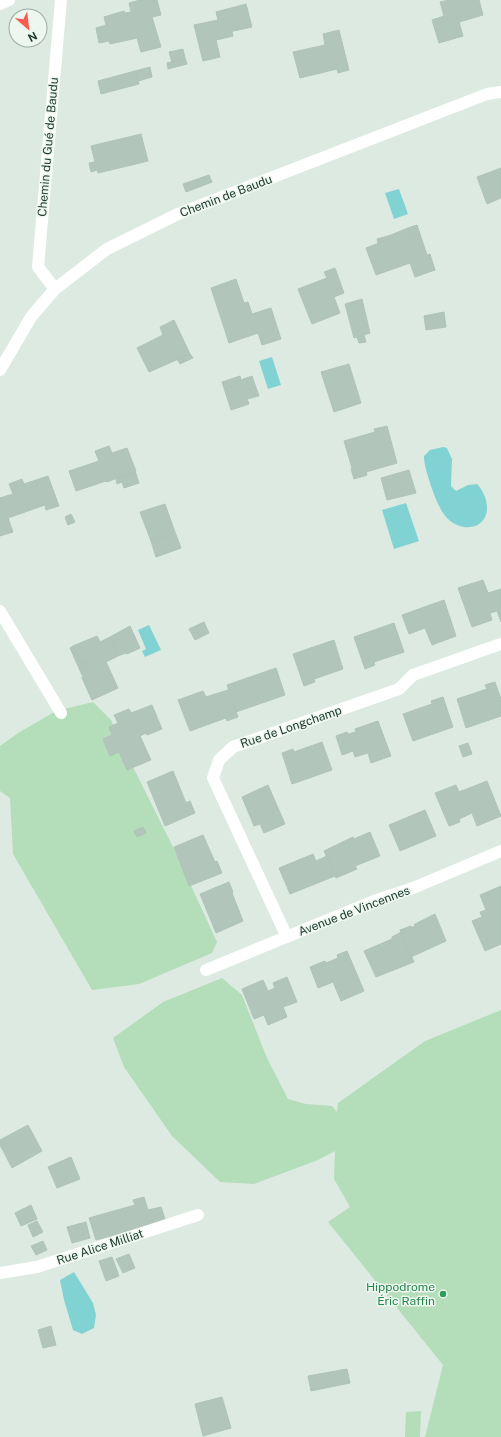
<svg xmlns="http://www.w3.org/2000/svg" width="501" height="1437" viewBox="0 0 501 1437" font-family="'Public Sans',sans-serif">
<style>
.green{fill:#b4ddb9}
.water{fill:#81d3d3}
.building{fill:#b2c5bb;stroke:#afc4b8}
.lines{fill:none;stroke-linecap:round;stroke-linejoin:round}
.minor{stroke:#fff;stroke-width:12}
.leisure-dot{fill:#2e9e5b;stroke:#edf7f0;stroke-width:1.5}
.labels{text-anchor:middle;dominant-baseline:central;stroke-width:3;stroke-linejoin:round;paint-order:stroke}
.street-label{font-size:12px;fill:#1e3a2e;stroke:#edf7f0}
.leisure-label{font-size:12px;fill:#27864d;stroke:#edf7f0;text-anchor:end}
</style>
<rect width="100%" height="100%" fill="#ddeae2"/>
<path class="green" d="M93,702L111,720L126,753L175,851L217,942L212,953L139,984L92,990L13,854L10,798L0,791V746L18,733L56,711Z
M222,978L242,995L267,1058L288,1099L306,1104L332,1106L337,1112L338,1103L425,1041L501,1010V1437H425L443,1365L328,1222L350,1207L334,1179L335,1151L318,1160L254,1184L220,1182L172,1136L124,1067L113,1038L163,1002Z
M421,1411L420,1437H405L406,1412Z"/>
<path class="water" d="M399,189L408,214L394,219L385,193Z
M272,357L281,385L268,389L259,361Z
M443,447L447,448L452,459L451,486L456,491L468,485L477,484C481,488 483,492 485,497C495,526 466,536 448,519C439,510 435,497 431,486C428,476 424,466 424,456L430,450Z
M406,503L419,541L394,549L382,510Z
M149,625L161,650L145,657L142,651L146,649L138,630Z
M74,1272L93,1303L96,1315L94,1328L82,1334L73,1330L64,1300L60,1280Z"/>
<path class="building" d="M140,0H157L161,15L152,17L161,47L141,52L137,38L110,44L109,41L99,43L96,28L106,25L104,17L124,11L125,13L131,12L129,3Z
M449,0H479L483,15L459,22L463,36L439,43L432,20L444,16L440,2Z
M246,4L252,27L224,33L225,38L216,40L220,57L203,61L194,25L218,20L216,12Z
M339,30L349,70L338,73L337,69L300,78L293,52L325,45L323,34Z
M232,32L233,36L225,38L224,33Z
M183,49L185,58L172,62L169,52Z
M185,58L187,64L168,69L167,63Z
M150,67L152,77L138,81L135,71Z
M135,71L139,84L101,94L98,81Z
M141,134L148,161L98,173L97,170L91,172L89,163L95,162L91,146Z
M501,168V198L487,204L477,177Z
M209,175L212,182L186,192L183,184Z
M417,225L420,234L411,238L408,228Z
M408,228L411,238L420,234L427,255L430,254L435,270L415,277L410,263L376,275L366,248L392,238L391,235Z
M391,235L392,238L378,243L377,239Z
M335,268L344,293L334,297L340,313L312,324L298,289L327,278L324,272Z
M236,279L244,303L248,302L252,314L271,308L281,339L262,345L258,333L229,343L211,288Z
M362,299L370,333L354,338L345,304Z
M444,312L446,327L426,330L424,316Z
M174,320L190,354L149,372L137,348L163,335L160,327Z
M364,335L366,342L359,343L357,337Z
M190,354L193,358L180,364L177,359Z
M349,364L361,403L334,412L321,372Z
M240,376L241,380L252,376L259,396L247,399L249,404L231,410L222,382Z
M387,426L397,463L366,472L367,475L354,479L351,469L352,468L344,441L375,432L374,429Z
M109,446L112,453L127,448L136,471L107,482L106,481L76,491L69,471L99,461L95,451Z
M409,470L416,493L387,500L381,478Z
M135,471L139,483L124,488L122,482L117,484L116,479Z
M48,476L59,506L46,510L45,505L8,518L13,532L0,536V498L13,494L9,484L22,479L26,489L38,485L36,480Z
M36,480L38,485L26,489L24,484Z
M165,504L175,532L151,541L140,512Z
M71,514L75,522L68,525L65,517Z
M175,532L181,548L156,557L151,541Z
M483,580L488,593L501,589V622L497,611L490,613L492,620L472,627L458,588Z
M444,600L456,636L432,645L425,628L409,634L402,615Z
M204,622L209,633L195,640L189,629Z
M394,623L404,652L374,662L375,665L365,669L354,637Z
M130,626L140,648L127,654L126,653L118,656L110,637Z
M97,636L100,642L110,637L118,656L106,662L118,688L92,700L82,678L84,669L87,667L85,663L81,662L73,646Z
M334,640L343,669L314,679L315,682L304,686L293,654Z
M73,646L81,662L85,663L87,667L84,669L82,675L70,648Z
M276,668L285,695L236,712L227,685Z
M495,682L501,699V716L466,728L457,699L487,689L485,685Z
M228,690L238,717L227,721L226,718L190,731L178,700L203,691L206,697Z
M443,697L453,727L413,741L403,714L432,704L431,701Z
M152,705L162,729L147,735L146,733L140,736L151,760L127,770L119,752L110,756L103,739L112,735L109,727L118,723L114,715L129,709L131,713Z
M378,721L391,756L371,763L368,753L355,757L353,751L342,755L336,736L347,732L348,734L356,732L355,729Z
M322,742L332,770L292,784L282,753L293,749L294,752Z
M468,743L472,754L463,757L459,746Z
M173,771L186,803L190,801L195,813L165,826L147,782Z
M487,781L501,816L477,826L472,813L459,819L460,822L449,826L435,793L456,785L459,792Z
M268,785L285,824L264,833L260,824L254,826L242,797Z
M425,810L436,836L400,851L389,825Z
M143,827L146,833L137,837L134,831Z
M370,832L380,856L355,866L357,869L336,878L324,851L353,837L354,839Z
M203,835L215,862L217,861L222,873L189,886L174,847Z
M313,854L316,861L327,856L335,876L290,894L279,868Z
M229,882L233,892L232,893L243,921L216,933L200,894Z
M501,886V944L485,951L472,921L482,917L480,912L486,910L480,895Z
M435,914L446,941L411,957L400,930L411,926L413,928L415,924Z
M401,932L414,962L376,977L364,951L392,939V937Z
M347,951L364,991L341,1001L333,982L318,988L310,967L325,961L326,963L338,958L337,955Z
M287,977L297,1002L283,1007L287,1017L268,1025L264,1015L254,1019L242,989L263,980L268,991L275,988L273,983Z
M28,1125L42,1151L12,1168L0,1145V1140Z
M71,1157L80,1179L57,1188L48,1167Z
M144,1197L148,1210L161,1207L165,1219L141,1228L96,1240L89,1218L135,1205L133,1200Z
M31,1205L37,1219L21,1226L15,1213Z
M37,1221L43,1232L33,1237L28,1225Z
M86,1222L90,1238L72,1243L67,1227Z
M43,1241L47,1250L36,1255L31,1246Z
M129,1254L135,1268L123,1273L116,1259Z
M112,1257L119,1276L106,1281L99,1261Z
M51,1326L56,1345L43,1348L38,1330Z
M347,1369L350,1383L311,1391L308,1376Z
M222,1397L231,1428L203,1436L195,1404Z"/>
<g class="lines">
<path class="minor" d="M0,4L9,0
M55,289L38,267L61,0
M0,370L31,317L55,289L107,249L178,214L487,94L501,92
M0,611L61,713
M287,937L213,778L219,760L233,747L399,689L413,675L501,644
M206,970L374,901L413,888L501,851
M0,1273L37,1267L198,1215"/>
</g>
<circle class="leisure-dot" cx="443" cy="1294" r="4"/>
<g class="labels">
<g class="street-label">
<text transform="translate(48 147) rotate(-85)">Chemin du Gué de Baudu</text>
<text transform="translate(226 196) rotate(-21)">Chemin de Baudu</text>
<text transform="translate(291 727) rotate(-19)">Rue de Longchamp</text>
<text transform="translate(354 911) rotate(-21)">Avenue de Vincennes</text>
<text transform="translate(100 1247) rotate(-18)">Rue Alice Milliat</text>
</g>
<g class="leisure-label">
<text x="435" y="1287">Hippodrome<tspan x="435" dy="14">Éric Raffin</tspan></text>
</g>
</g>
<g transform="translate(28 28) rotate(152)"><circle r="19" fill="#edf7f0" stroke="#9aaba2"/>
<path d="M0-3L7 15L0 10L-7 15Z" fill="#f95c4c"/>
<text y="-6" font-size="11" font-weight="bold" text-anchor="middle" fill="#1e3a2e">N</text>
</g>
</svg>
